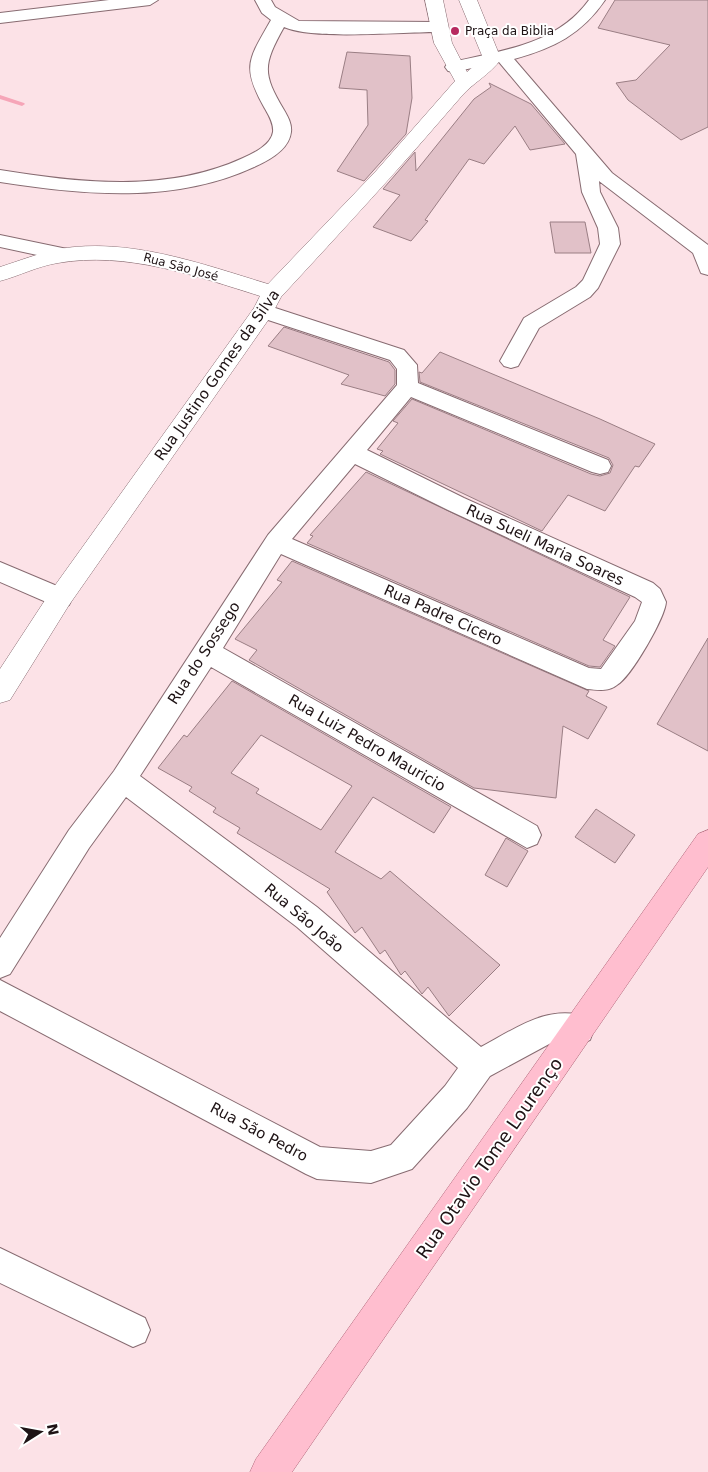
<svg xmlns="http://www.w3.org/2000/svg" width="708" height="1472" viewBox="0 0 708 1472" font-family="'DejaVu Sans',sans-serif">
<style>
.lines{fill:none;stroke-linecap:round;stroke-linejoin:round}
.stream{fill:#f6a5b8;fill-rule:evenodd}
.building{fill:#e1c1c8;stroke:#9a7e84;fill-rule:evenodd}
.minor-casing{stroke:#876b71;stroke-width:2}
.tertiary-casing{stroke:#876b71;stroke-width:1}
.primary-casing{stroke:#b06679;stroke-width:1}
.minor{fill:#fff;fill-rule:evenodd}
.tertiary{fill:#fff;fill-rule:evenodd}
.primary{fill:#ffbecf;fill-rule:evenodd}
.poi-dot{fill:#b72a5f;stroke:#fff;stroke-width:2}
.labels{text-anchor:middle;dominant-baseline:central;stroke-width:4;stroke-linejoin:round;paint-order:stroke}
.far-poi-label{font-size:12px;fill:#1e1315;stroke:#fff;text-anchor:start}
.far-street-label{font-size:12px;fill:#1e1315;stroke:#fff}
.street-label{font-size:15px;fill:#1e1315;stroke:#fff}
.near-street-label{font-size:18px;fill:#1e1315;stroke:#fff}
</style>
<rect width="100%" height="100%" fill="#fce2e7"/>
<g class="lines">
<path class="stream" d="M0,95L24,103L25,104L22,106L0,99Z"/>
</g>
<path class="building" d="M615,0H708V127L681,140L628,100L616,83L636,80L670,45L598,28Z
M347,52L410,56L412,98L406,134L364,181L337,171L368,125L367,90L339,88Z
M489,83L531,104L565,144L530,150L515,126L484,164L469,159L425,220L428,221L411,241L373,227L400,195L383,189L415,152L416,171L474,99L491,87Z
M550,222H585L591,253H555Z
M284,327L389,362L395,370V384L385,396L341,384L349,375L268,346Z
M440,352L600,419L655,444L639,467L635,466L605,511L568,495L542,531L380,454L383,451L377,449L398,423L393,421L412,399L591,474L600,476L610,473L613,465L609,458L420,382L419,372L422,373Z
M366,472L630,597L603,640L615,646L600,667L589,666L307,543L313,536L310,535Z
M292,561L589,691L586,696L607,707L588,739L563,726L556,798L474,788L249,660L257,650L235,639L282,582L277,580Z
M708,638V751L657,724Z
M232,681L451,807L434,833L373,797L335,852L381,879L390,871L500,965L449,1016L428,987L422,994L405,971L401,975L385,950L380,954L362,927L355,933L327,892L330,889L237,833L240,828L213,812L216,808L189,791L192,787L158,768L184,735L187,737ZM261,735L352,786L321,830L256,793L259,789L231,773Z
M596,809L635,835L615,863L575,837Z
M506,838L528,851L507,887L485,875Z"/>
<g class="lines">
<defs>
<path id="minor" d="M109,0H158L150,5L0,23V13Z
M255,0H271L275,7L299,21L437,22L443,23L445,27L443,31L437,32C401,32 313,40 284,27C263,65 262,73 284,110C288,117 292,124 291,132C289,150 268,161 254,167C174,204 84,195 0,182V170C80,183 167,193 243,158C254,153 271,145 273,132C274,123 268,114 264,107C241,66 249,59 271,20L262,13Z
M589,0H605C582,34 554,48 514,59L612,173L708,245V275L701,273L693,253L599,181L600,192L618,228L620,244L598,288L590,297L539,328L518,366L511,368L504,366L500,361L524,318L576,287L583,280L600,244L598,228L582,192L576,154L499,62L454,72L448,71L445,67L448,63C498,51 556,46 589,0Z
M0,235L72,250L75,255L72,260L65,261L0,247Z
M263,304L404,350L417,365L418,383L608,460L611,466L608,472L600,474L592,472L411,397L367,450L464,498L653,583L660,589L666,602C665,618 631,677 617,685C608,692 598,690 587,689L281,554L223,648L537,826L541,835L537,844L527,848L211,667L140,776L317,907L481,1047C515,1029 550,1002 590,1018L594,1029L590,1040L579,1044L551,1043L490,1076L467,1108L412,1169L371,1183L317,1179L306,1174L0,1011V980L320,1147L371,1151L391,1145L445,1086L458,1068L297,927L126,797L89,848L10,974L0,978V938L69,830L114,771L268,535L397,385V369L390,360L256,316L253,311L256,306ZM355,464L448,510L635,597L642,602L635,621L601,669L589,668L292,539Z
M0,562L69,591L72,598L69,605L60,608L0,582Z
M0,1248L145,1318L150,1330L145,1342L133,1347L0,1283Z"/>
<path id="tertiary" d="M425,0H443L452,43L467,72L483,58L459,0H477L501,59C490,75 472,83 460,98C402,166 342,231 281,297L271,316L69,605L10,700L0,703V669L51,591L254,308L260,296C196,276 126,251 58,263C38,266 19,276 0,281V267C19,261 39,253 59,249C129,237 202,264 268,284L376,171L455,81L434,43Z"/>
<path id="primary" d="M708,830V867L292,1472H250L256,1459L698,834Z"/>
</defs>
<use href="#minor" class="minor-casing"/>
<use href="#tertiary" class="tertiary-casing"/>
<use href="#primary" class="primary-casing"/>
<use href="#minor" class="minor"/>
<use href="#tertiary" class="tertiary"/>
<use href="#primary" class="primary"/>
</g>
<circle class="poi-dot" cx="455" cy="31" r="5"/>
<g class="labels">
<g class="far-poi-label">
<text x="465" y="31">Praça da Biblia</text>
</g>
<g class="far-street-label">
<text transform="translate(181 267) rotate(15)">Rua São José</text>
</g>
<g class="street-label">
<text transform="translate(217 375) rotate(-55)">Rua Justino Gomes da Silva</text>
<text transform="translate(545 545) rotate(25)">Rua Sueli Maria Soares</text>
<text transform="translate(443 615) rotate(24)">Rua Padre Cicero</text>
<text transform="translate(204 653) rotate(-57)">Rua do Sossego</text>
<text transform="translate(367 743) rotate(30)">Rua Luiz Pedro Mauricio</text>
<text transform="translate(304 918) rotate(40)">Rua São João</text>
<text transform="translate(259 1132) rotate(28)">Rua São Pedro</text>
</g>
<g class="near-street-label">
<text transform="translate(489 1158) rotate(-55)">Rua Otavio Tome Lourenço</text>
</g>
</g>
<g transform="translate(40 1432) rotate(79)" stroke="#ffffff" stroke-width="4" paint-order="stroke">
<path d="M0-4L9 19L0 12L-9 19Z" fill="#1e1315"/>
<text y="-8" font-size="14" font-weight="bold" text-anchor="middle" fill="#1e1315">N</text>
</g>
</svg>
